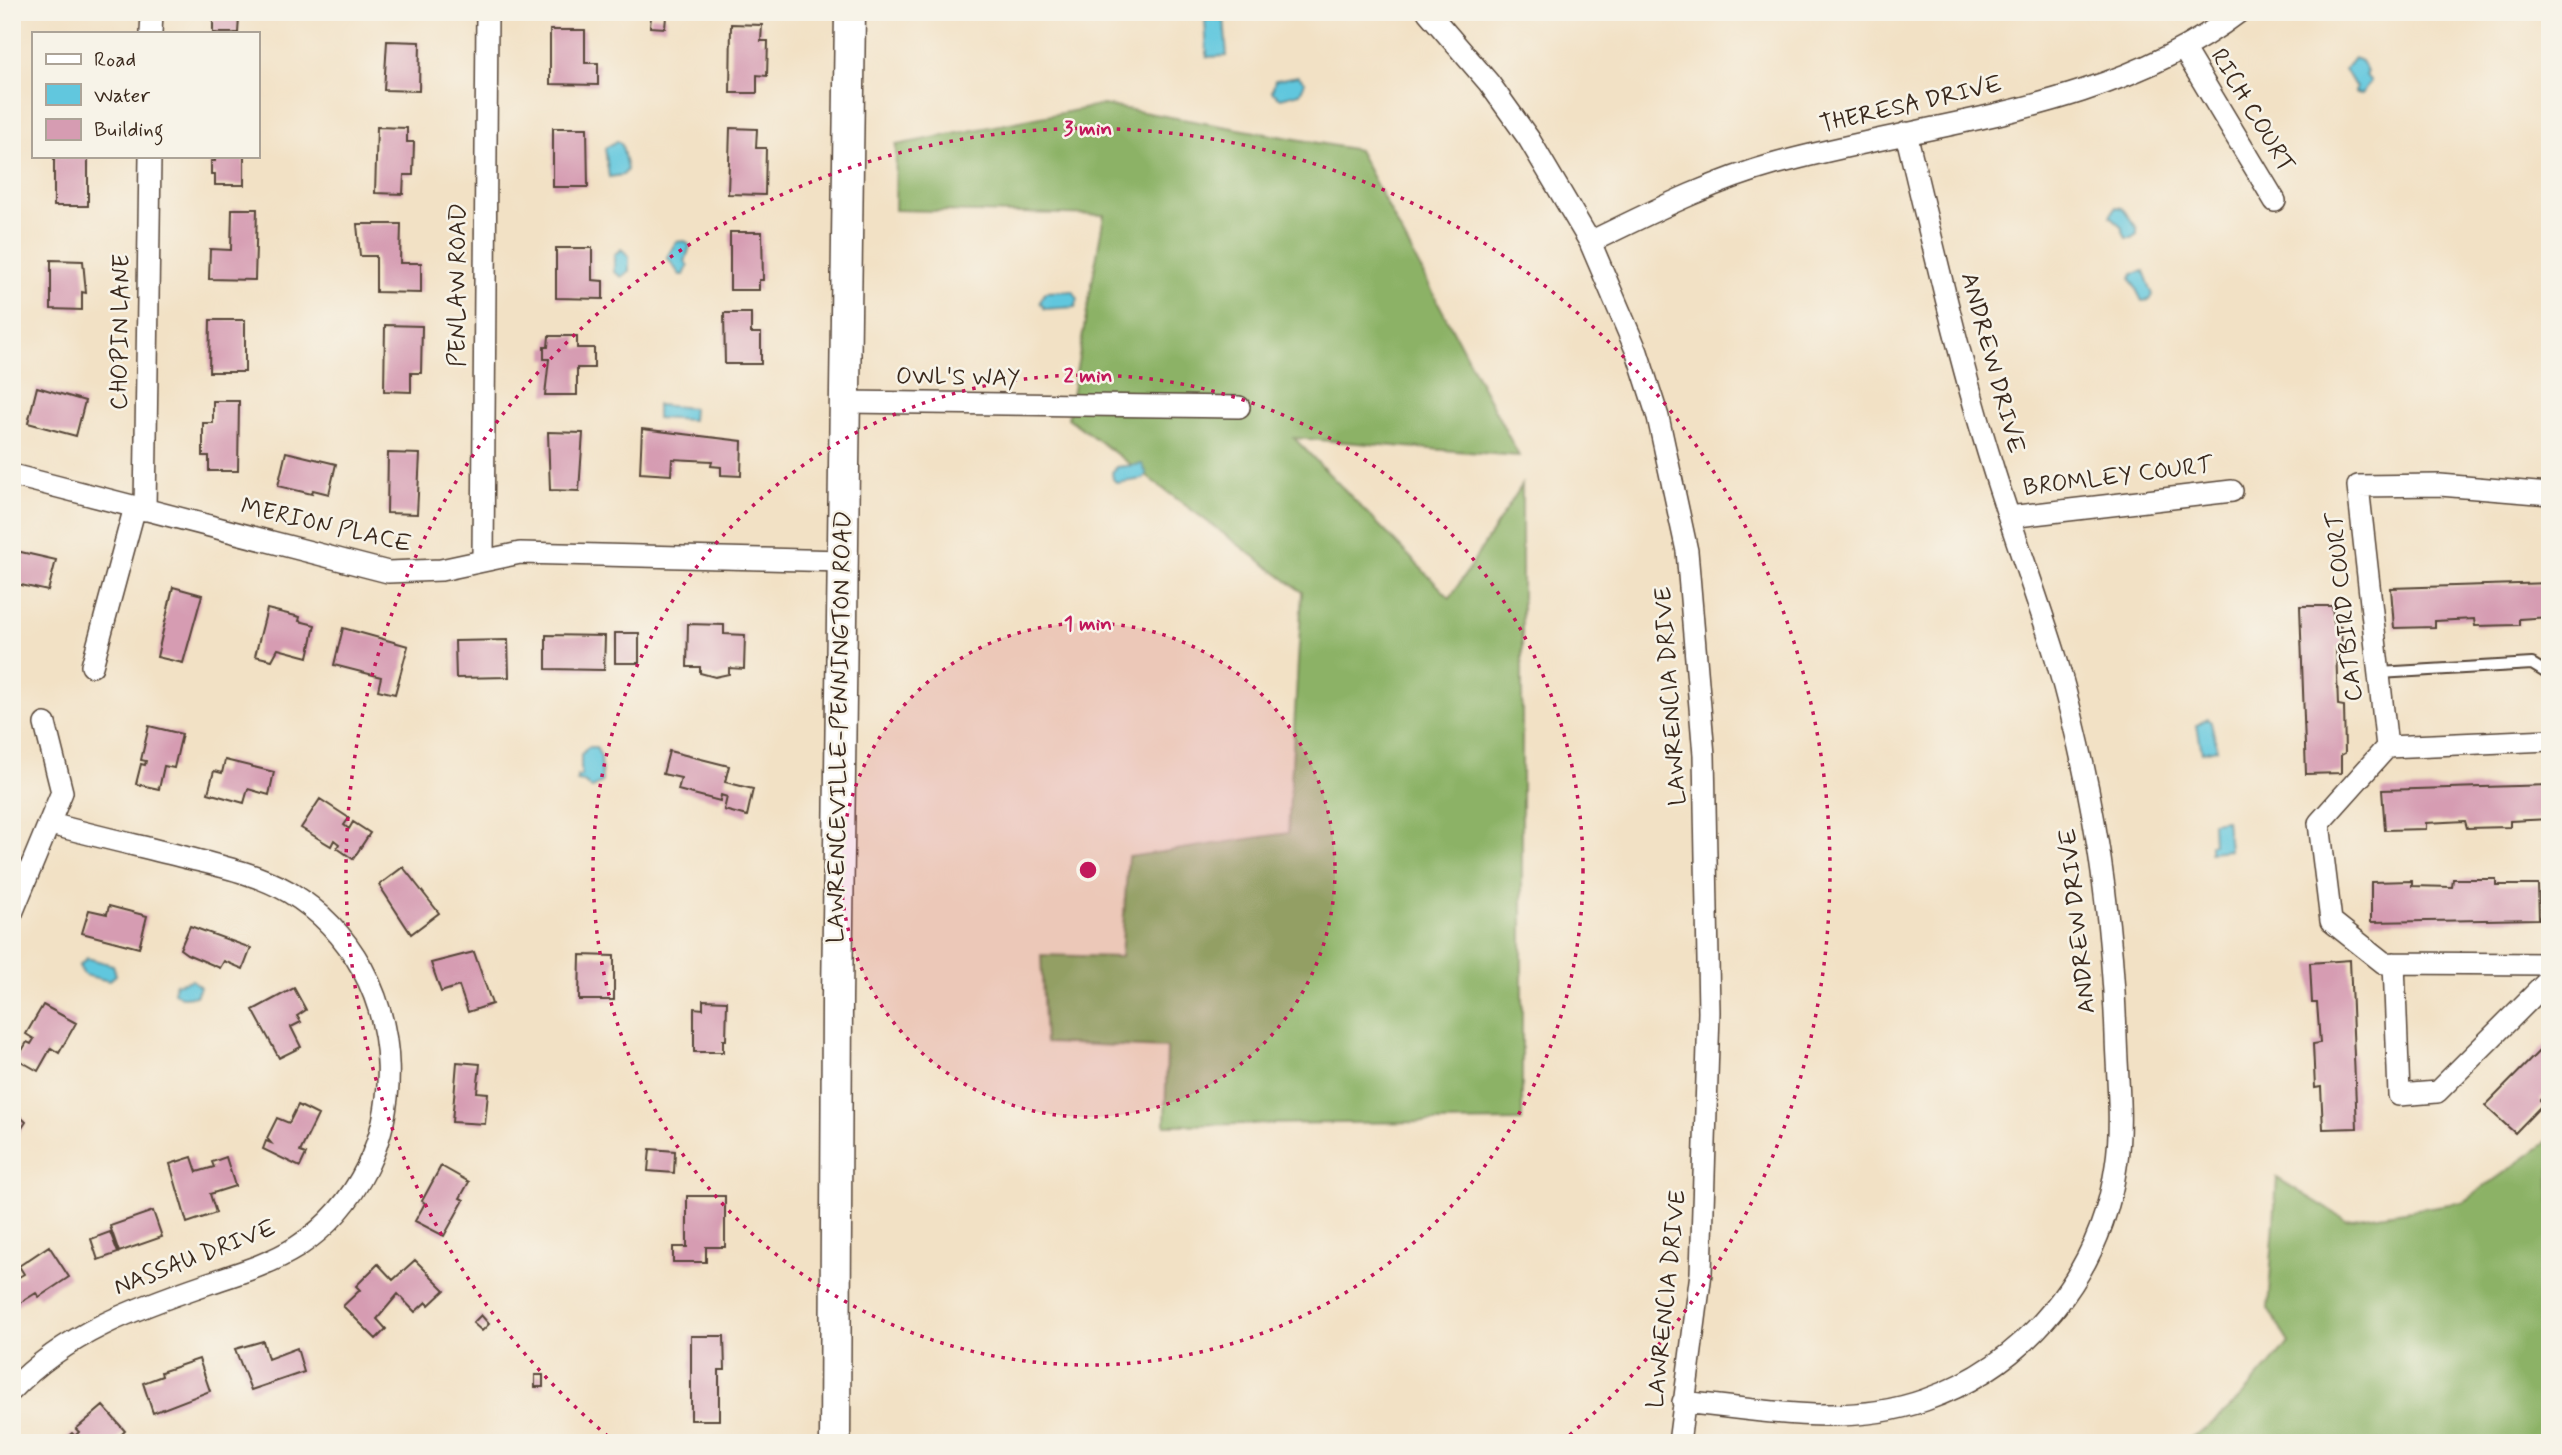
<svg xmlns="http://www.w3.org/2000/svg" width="2562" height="1455" viewBox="0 0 2562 1455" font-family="Mynerve,sans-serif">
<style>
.forest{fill:#8cb266;stroke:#646e42;stroke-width:2}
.water{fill:#61c7de;stroke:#4e787e;stroke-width:2}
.building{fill:#d69cb2}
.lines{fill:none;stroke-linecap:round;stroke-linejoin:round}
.lane-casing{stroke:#564537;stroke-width:14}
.street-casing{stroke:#564537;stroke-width:24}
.secondary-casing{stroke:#564537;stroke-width:33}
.lane{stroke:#fff;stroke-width:10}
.street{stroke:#fff;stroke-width:21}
.secondary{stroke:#fff;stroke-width:30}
.ring{fill:none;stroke:#c2185b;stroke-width:3.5;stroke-dasharray:3.5 7}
.labels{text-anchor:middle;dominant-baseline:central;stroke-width:5;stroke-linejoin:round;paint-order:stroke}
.street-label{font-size:24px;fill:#3b2a1e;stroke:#f7f3e8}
.centre{fill:#c2185b;stroke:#f7f3e8;stroke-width:3.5}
.ring-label{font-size:21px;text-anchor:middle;font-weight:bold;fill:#c2185b;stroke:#f7f3e8;stroke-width:5;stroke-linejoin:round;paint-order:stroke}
</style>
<rect width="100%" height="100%" fill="#f7f3e8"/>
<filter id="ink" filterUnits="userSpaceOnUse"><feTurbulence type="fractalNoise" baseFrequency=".0143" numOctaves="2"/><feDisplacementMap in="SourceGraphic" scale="14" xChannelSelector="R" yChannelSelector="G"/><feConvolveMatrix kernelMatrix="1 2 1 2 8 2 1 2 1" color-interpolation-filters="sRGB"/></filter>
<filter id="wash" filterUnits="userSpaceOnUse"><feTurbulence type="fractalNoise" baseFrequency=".00686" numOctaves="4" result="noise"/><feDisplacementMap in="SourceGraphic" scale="28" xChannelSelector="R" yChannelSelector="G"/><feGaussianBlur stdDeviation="1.57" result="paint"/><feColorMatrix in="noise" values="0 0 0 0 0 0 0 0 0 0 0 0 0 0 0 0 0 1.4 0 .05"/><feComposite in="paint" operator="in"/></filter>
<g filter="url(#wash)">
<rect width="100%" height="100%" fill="#f2e1c5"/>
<path class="forest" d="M1103,105L1358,150L1519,456L1294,438L1450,598L1522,485V1121L1165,1125L1167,1048L1045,1043L1041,955L1121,957L1128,857L1288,833L1302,592L1068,418L1104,215L895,210L896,145Z
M2550,1140V1441L2180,1443C2225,1423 2256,1379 2289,1343L2268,1309L2277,1178L2346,1220L2463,1202Z"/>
<path class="water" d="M1224,18L1227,56L1207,57L1205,19Z
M2354,58L2361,61L2367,72L2365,75L2371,81L2362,94L2355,93L2356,88L2345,69Z
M1298,76L1305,82L1300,93L1281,98L1272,92L1275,80Z
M617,141L622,145L627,170L623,175L609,177L605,148Z
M2116,207L2122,208L2137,228V234L2131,238H2126L2121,226L2110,216Z
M685,241L690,246L685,262L688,266L684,275H680L667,257L676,242Z
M621,249L629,256V271L622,277L614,272V255Z
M2144,271L2153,295L2150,300L2142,301L2131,279L2133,274Z
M1073,291L1078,299L1075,307L1045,309L1040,302L1045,292Z
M657,405L693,408L692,420L657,418Z
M1142,464L1147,474L1143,479L1117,483L1113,479L1112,472L1117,467Z
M2207,719L2211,722L2217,749L2202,752L2197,725Z
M588,747H596L601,757L602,782L592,789L584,782L577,781V776H581V755Z
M2226,820L2229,850L2210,852V844H2213L2212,822Z
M87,958L113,965L116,975L109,981L84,975L79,966Z
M192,980L200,987L196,996L182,997L174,993L175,984Z"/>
<g id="blocks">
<path class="building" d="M651,16L666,17L665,28L650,27Z
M213,17H239L238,33H213Z
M731,24L762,25L761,41H768L767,76L757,75V93H730Z
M550,30H585V63H598V85L550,84Z
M387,41L420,42L419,91L384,90Z
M377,127L407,128V142H414L413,175H404L403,194L375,193Z
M553,128H587L588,187H553Z
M730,128L757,129L756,148H766L765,195L728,194Z
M54,156H88V206H54Z
M215,156H244V185H215V174H211V161H215Z
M232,209H257L255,280L209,279L210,249L231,250Z
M357,224H401L400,263H421V293L376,292V256H360Z
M730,232H762L763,280H759V290H730Z
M556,248H592V280L603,281V299L556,298Z
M51,260L83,261L86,293L82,292V310L51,309Z
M724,313H751V333H761V364H725Z
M210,320H245V372H209Z
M385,325L422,326L421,373H411V392L384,391Z
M549,336H577V348H594V368H577V395H545L549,359H544V347H548Z
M37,387L85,401L76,436L28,423Z
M213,401H239L238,471H209V456H203V423H213Z
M642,429L742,441L741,476L721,475V467L711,466L712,461L672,459L671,475L640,473Z
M548,432L583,433L579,491L550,490Z
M286,452L336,464L329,494L313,490L312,494L278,486Z
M388,453L420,454L417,514L387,513Z
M12,550L56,560L48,591L12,583Z
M2550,583V617L2519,619V625L2475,626L2474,619L2435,621V627L2394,628L2391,588Z
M173,587L202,595L183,663L157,657Z
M2300,606H2332L2334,625L2341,627L2342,647H2336L2338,705L2344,706L2345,753L2341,755V773L2306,774Z
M267,609L300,617L299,621L315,625L308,657L278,649L272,660L255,656Z
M688,624L724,625V634L745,635L744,669L729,668V674L715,677L700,673V667H687Z
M343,628L408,646L395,694L378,690L381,677L334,665Z
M615,633H639V663H615Z
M546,635L605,636L604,670L546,669Z
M508,640L509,677L456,678L455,641Z
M149,726L182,734L174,768L164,766L159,789L136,784L141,764L145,765L146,761L141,760Z
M669,751L729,766L725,782L753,789L747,816L724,810L727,797L721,795L720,801L678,790L681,778L663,774Z
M225,760L274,772L269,795L248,789L244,803L208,793L214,771L222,773Z
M2550,785V819L2510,821V827L2467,828L2465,821L2426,823V829L2385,830L2382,790Z
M320,799L349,818L344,825L349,829L353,822L370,833L353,859L337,848L339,844L334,840L331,846L301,828Z
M403,867L439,913L411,934L379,885Z
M2453,879H2496V885H2538L2539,919L2371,922V882L2412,881V886L2452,887Z
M109,906L147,916L139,948L82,933L89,910L107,914Z
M190,926L251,948L243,969L224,961L220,968L187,954L180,949Z
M474,952L492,1004L468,1012L459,986L441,992L431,963Z
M580,955L614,956V1000H579Z
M2350,960L2357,1128L2323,1129L2321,1087L2315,1088L2313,1044L2320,1043L2317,1003H2312L2310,963Z
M294,988L306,1010L297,1016L301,1022L291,1027L301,1047L279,1058L253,1010Z
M703,1000L727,1001L726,1040H723V1052H694V1008L703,1009Z
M43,1005L76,1023L59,1053L51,1048L38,1071L17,1059L27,1042L31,1044L34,1039L26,1034Z
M2550,1040V1089L2540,1100L2543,1104L2515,1133L2485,1106Z
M457,1062L480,1064L477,1092L488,1093L485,1124L452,1122Z
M298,1105L318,1115L300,1152L306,1154L300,1167L263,1149L266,1141L271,1143L267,1138L277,1118L289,1123Z
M12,1109L26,1122L12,1143Z
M650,1149L675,1151L674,1173L648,1171Z
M192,1157L197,1172L214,1167L212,1162L226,1157L235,1186L210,1194L216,1213L187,1223L170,1164Z
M441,1166L469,1182L460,1198L464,1200L444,1236L415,1221L425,1203L422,1201Z
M687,1196H725V1247H706V1262H673V1247H687Z
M153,1211L162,1237L119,1252L110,1226Z
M110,1232L118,1253L98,1260L91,1239Z
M49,1246L69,1277L39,1297L36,1293L12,1308V1281L24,1274L19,1266Z
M415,1260L445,1290L429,1305L426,1302L415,1312L398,1294L377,1319L386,1329L376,1339L343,1306L360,1290L356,1286L378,1264L393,1280Z
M481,1315L489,1324L482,1331L473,1323Z
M691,1336H724L725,1370H719V1420H691Z
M263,1341L268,1359L297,1348L304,1372L251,1390L235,1349Z
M199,1359L210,1391L153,1413L143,1383L162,1376L161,1372Z
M535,1375H543V1387H535Z
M103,1406L125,1431L113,1443H60L72,1433L75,1436L79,1432L76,1429Z"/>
</g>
</g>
<g filter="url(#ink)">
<use href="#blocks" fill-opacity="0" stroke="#564537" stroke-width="2"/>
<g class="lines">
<defs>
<path id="lane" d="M2379,673L2532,664L2550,675"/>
<path id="street" d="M1428,12L1489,83L1529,139L1590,242L1637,352L1658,417L1687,551L1704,755L1709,1012L1701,1273L1679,1443
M151,33L152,12
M2183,48L2275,201
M1590,242C1650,213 1710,182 1775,164C1930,121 2107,113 2239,12
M844,402L1239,407
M12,475L388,572L441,570L520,553L843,561
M145,510L150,156
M2009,517L2232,491
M483,559L487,12
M92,666L135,507
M2550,740L2387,747L2319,823L2331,921L2384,963L2550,964
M2387,747L2358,486L2440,485L2550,494
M12,913L62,792L45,724
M2394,963L2399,1095L2437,1092L2550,979
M12,1390C66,1333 136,1308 209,1283C239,1273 270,1264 297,1247C423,1164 417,969 289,892C256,873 220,866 184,857C140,846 95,836 51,824
M1683,1402C1763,1410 1847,1428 1925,1400C2028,1364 2101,1273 2116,1166C2123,1123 2117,1078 2116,1036C2112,907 2092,782 2056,658C2036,593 2012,530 1992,465C1958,356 1933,244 1906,133"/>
<path id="secondary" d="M835,1443L837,999L850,12"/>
</defs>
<use href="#lane" class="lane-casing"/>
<use href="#street" class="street-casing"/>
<use href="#secondary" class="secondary-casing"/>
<use href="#lane" class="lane"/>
<use href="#street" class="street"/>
<use href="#secondary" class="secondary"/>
</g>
</g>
<circle cx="1088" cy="870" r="247" fill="#c2185b" fill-opacity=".12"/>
<g class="ring">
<circle cx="1088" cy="870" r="247"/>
<circle cx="1088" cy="870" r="495"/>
<path d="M616 1443A742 742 0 1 1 1560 1443"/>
</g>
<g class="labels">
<g class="street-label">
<text transform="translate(1911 105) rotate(-13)">THERESA DRIVE</text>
<text transform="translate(2252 111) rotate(59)">RICH COURT</text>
<text transform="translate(458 285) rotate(-90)">PENLAW ROAD</text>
<text transform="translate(121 332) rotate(-89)">CHOPIN LANE</text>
<text transform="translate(1992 363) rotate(75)">ANDREW DRIVE</text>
<text transform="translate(958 378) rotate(1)">OWL'S WAY</text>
<text transform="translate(2118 477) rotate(-7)">BROMLEY COURT</text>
<text transform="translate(326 526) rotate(13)">MERION PLACE</text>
<text transform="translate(2345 607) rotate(-96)">CATBIRD COURT</text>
<text transform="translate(1671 696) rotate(-94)">LAWRENCIA DRIVE</text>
<text transform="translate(840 727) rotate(-89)">LAWRENCEVILLE-PENNINGTON ROAD</text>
<text transform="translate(2078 921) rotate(-96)">ANDREW DRIVE</text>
<text transform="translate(195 1258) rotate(-21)">NASSAU DRIVE</text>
<text transform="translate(1667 1299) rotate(-84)">LAWRENCIA DRIVE</text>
</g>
</g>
<circle cx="1088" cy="870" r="10" class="centre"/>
<g class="ring-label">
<text x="1088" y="135">3 min</text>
<text x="1088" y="382">2 min</text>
<text x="1088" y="630">1 min</text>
</g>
<rect width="2562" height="1455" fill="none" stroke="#f7f3e8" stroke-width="42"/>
<rect x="32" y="32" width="228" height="126" fill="#f7f3e8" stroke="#aca397" stroke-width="2"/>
<rect x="46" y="54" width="35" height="10" fill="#ffffff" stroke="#aca397" stroke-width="2"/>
<text x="94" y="66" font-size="21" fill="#3b2a1e">Road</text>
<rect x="46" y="84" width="35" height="21" fill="#61c7de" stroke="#aca397" stroke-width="2"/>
<text x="94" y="102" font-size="21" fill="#3b2a1e">Water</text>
<rect x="46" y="119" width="35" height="21" fill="#d69cb2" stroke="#aca397" stroke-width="2"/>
<text x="94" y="136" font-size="21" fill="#3b2a1e">Building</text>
</svg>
